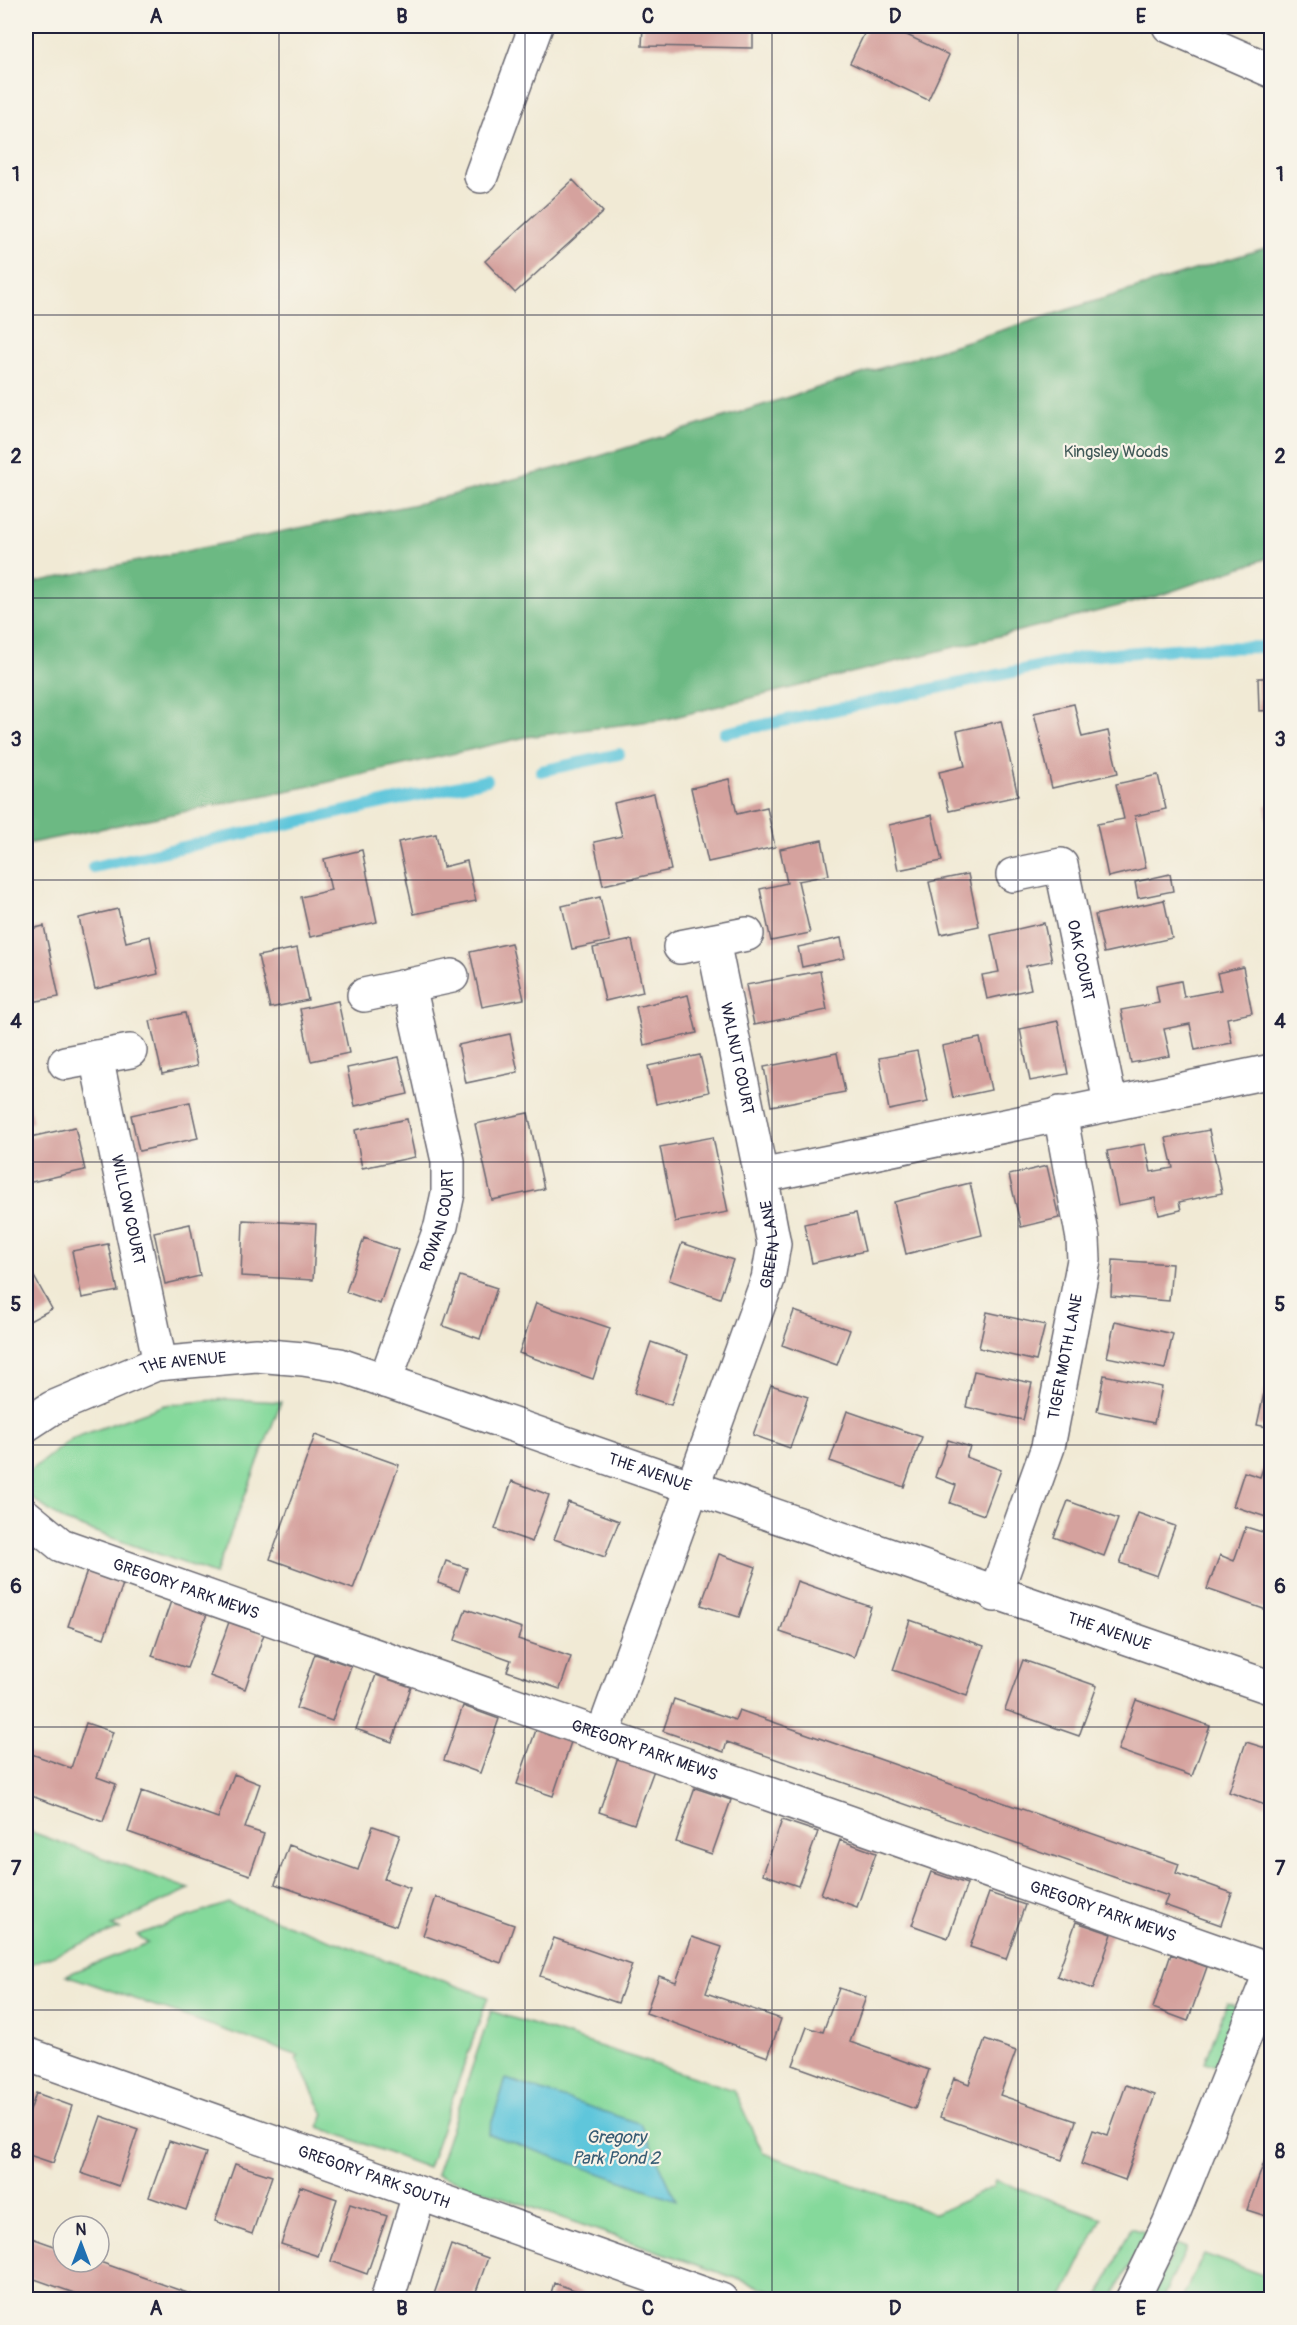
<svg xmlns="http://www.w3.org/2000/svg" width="1297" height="2325" viewBox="0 0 1297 2325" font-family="Pangolin,sans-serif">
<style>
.green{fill:#85d99b;stroke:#547e6b;stroke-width:1.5}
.forest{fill:#6cb983;stroke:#476e5f;stroke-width:1.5}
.water{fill:#5fc6db;stroke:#40748b;stroke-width:1.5}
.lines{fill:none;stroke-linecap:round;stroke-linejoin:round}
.stream{stroke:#5fc6db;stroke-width:12}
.building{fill:#d5a29e}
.minor-casing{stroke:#6a6871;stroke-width:36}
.minor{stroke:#fff;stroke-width:33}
.grid{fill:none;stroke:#22223b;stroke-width:1.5;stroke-opacity:0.55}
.labels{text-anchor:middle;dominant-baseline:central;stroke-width:4.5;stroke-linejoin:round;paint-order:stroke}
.park-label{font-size:16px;fill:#405958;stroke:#f7f3e8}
.street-label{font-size:16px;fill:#22223b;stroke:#f7f3e8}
.water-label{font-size:18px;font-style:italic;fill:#375b73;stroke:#f7f3e8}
.neatline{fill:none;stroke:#22223b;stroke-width:2}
.grid-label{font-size:20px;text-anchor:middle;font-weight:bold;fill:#22223b}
</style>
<rect width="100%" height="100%" fill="#f7f3e8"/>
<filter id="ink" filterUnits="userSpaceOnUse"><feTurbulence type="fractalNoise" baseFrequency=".0167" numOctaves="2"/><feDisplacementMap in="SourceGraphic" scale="12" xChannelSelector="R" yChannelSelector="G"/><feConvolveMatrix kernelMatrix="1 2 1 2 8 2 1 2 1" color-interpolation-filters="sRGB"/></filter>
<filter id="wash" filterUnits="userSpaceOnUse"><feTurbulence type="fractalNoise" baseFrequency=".008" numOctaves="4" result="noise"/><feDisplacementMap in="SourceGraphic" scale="24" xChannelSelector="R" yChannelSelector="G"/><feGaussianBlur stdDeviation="1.35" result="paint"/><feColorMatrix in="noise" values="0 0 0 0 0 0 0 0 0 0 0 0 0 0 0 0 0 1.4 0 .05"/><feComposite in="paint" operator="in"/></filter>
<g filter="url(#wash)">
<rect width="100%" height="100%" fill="#f1ead5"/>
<path class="green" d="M225,1399L281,1402L215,1574L64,1521L26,1494V1474L71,1439L165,1405Z
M26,1830L189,1889L112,1926L119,1929L26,1966Z
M228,1903L488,1997L428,2168L319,2127L324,2114L296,2059L299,2056L66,1975L148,1943L137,1935Z
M1227,2003L1241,2008L1219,2067L1205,2062Z
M491,2011L734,2090L763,2153L935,2214L993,2187L995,2180L1102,2218L1062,2299H795L436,2174Z
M1131,2228L1160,2237L1134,2256L1112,2299L1097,2300Z
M1177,2244L1187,2248L1162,2299L1149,2300Z
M1204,2254L1271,2278V2299H1182Z"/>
<path class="forest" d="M1271,246V557L1155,597L667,719L526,737L320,784L26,844V584L421,503L584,461Z"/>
<path class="water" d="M506,2079L641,2124L676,2200L488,2134Z"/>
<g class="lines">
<path class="stream" d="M725,733L1088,656L1186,648L1272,647
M541,771L619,754
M93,867L487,780"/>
</g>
<g id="blocks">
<path class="building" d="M643,26H753V48L642,46Z
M868,26H888L949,55L928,100L850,63Z
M573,180L603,212L515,293L485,261Z
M1258,678H1272V710L1259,711Z
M1074,704L1082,737L1108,731L1118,773L1052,788L1034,713Z
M1001,721L1018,796L949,811L939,772L965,766L957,731Z
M1158,775L1166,809L1135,816L1146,868L1108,877L1097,824L1124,819L1116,784Z
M729,779L737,814L767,807L775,847L708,862L691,788Z
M654,794L671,870L603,885L594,842L622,836L614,803Z
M1265,805H1272V841H1270Z
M932,815L942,861L898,870L889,825Z
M436,834L443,867L467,861L476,901L414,914L398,842Z
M822,840L829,875L798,881L810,933L771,941L760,889L787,883L780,849Z
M362,850L377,922L310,937L301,897L331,890L324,859Z
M968,874L979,926L941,934L929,882Z
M1170,874L1173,891L1138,898L1135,882Z
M600,897L610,941L572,949L562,906Z
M1164,900L1172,938L1104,953L1095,915Z
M118,909L126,942L150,936L158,974L95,989L79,918Z
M1044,923L1052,961L1026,966L1031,989L987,999L982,975L999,972L991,935Z
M44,926L59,997L26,1003V930Z
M841,938L845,958L802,967L798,947Z
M632,940L643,992L605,1001L593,948Z
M511,943L524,999L482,1007L470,952Z
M297,948L308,1000L270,1008L258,956Z
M1243,967L1252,1013L1227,1018L1232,1043L1195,1050L1190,1024L1164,1029L1170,1056L1131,1063L1121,1010L1159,1003L1156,986L1181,981L1184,997L1221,990L1217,973Z
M820,971L827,1010L754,1025L746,985Z
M688,995L697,1033L644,1045L636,1007Z
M338,1001L349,1053L311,1061L300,1009Z
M185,1013L197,1066L162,1074L150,1021Z
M1058,1021L1068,1074L1030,1081L1020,1029Z
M510,1034L518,1072L466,1083L458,1045Z
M980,1038L991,1090L953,1098L942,1046Z
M917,1051L928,1102L889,1110L879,1058Z
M837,1053L845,1092L771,1106L764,1067Z
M700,1055L709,1092L656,1104L648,1066Z
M399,1057L408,1094L355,1106L347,1068Z
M26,1094L33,1122L26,1124Z
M190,1102L198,1138L139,1151L131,1115Z
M528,1113L544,1189L492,1200L475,1124Z
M407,1119L415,1157L362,1168L355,1130Z
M75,1127L85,1170L27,1183L26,1138Z
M1209,1130L1222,1193L1179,1202L1181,1210L1159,1215L1155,1198L1118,1205L1107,1151L1145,1144L1151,1172L1173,1168L1166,1138Z
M713,1137L728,1212L675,1222L660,1147Z
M1047,1166L1059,1218L1021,1227L1009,1175Z
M970,1183L982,1235L906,1254L894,1202Z
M856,1213L865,1251L812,1263L804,1224Z
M243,1220L316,1224L313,1280L241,1276Z
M190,1224L200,1276L165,1284L154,1232Z
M364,1238L398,1250L380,1304L346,1292Z
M682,1243L733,1260L720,1298L669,1280Z
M108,1244L118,1291L82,1298L72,1251Z
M1113,1260L1172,1264L1169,1301L1111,1296Z
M27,1264L52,1309L26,1323V1265Z
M460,1276L497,1288L480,1339L443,1326Z
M536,1303L610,1328L593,1379L519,1353Z
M794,1311L850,1330L837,1365L782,1345Z
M987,1312L1045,1325L1036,1361L979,1348Z
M1115,1321L1173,1334L1165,1369L1107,1357Z
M651,1342L688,1355L671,1405L634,1393Z
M974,1371L1032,1383L1023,1420L966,1407Z
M1104,1375L1162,1387L1154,1423L1097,1411Z
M771,1385L808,1397L790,1448L753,1435Z
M1265,1389L1272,1391V1428L1257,1425Z
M847,1411L922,1437L904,1487L830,1461Z
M315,1435L399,1465L353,1589L270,1559Z
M948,1440L970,1447L966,1457L1001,1470L984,1515L950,1503L956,1485L935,1477Z
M1272,1442V1519L1233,1506L1244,1472L1260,1477Z
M512,1481L549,1495L532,1542L495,1529Z
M1068,1501L1118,1519L1104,1556L1054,1537Z
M568,1502L619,1521L605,1557L554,1539Z
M1138,1513L1175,1526L1157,1576L1120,1563Z
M1246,1527L1272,1535V1612L1207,1589L1220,1555L1234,1561Z
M719,1554L756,1567L739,1617L701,1605Z
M446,1561L467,1568L459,1591L438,1583Z
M87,1571L123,1584L104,1638L68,1626Z
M797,1581L871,1607L854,1657L780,1632Z
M171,1601L207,1614L187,1668L152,1656Z
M466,1609L522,1628L518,1639L571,1657L560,1689L507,1671L511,1660L455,1640Z
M910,1620L984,1646L967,1696L893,1670Z
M229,1622L264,1634L245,1689L210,1676Z
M315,1654L351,1666L332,1721L296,1708Z
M1023,1660L1097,1686L1079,1736L1005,1710Z
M376,1675L411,1687L392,1742L356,1729Z
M674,1699L735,1720L739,1710L1179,1864L1176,1873L1232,1893L1221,1925L1164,1905L1168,1896L727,1742L724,1752L663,1731Z
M1136,1700L1210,1726L1192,1776L1118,1750Z
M463,1706L499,1719L480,1773L444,1760Z
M86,1723L113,1732L97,1777L116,1784L103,1822L26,1794V1752L71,1768Z
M536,1730L571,1742L553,1796L517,1784Z
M1246,1742L1272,1750V1787L1265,1805L1229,1792Z
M618,1757L654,1770L634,1824L599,1812Z
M234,1774L260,1784L245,1828L264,1834L250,1875L128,1832L142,1791L218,1818Z
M695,1788L731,1800L712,1854L676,1842Z
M782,1820L818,1832L798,1886L763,1874Z
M373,1826L400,1835L384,1879L410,1888L396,1926L275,1884L289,1845L358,1870Z
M840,1840L876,1853L857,1907L821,1894Z
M931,1872L967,1884L948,1938L912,1925Z
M989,1893L1025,1905L1006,1959L970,1947Z
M436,1897L514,1925L501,1963L423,1935Z
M1076,1922L1112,1934L1093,1989L1057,1976Z
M692,1937L722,1947L706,1993L781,2019L768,2057L646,2013L659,1976L676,1982Z
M554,1938L632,1965L618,2003L540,1976Z
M1171,1954L1207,1967L1188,2021L1153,2008Z
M839,1988L866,1997L850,2042L929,2070L915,2109L793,2065L807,2027L823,2032Z
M985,2040L1016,2051L1000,2095L1076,2121L1062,2160L940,2117L954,2078L969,2084Z
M1126,2085L1155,2095L1125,2180L1081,2164L1093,2130L1108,2135Z
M36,2093L72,2106L53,2163L26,2154V2123Z
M101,2116L138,2129L119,2186L81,2173Z
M169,2141L206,2153L186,2210L149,2197Z
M1271,2143H1272V2218L1247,2210Z
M235,2164L272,2176L252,2234L215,2221Z
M300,2186L337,2199L318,2256L281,2244Z
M350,2204L387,2216L367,2274L331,2261Z
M26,2236L63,2249V2262H100L207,2300H94L26,2276Z
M451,2245L488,2258L473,2300H432Z
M554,2283L601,2299L600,2300H549Z"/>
</g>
</g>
<g filter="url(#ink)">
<use href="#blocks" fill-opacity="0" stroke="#6a6871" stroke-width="1.5"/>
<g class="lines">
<defs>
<g id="minor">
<path d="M1169,26L1272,71"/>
<path d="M481,176L536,26"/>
<path id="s1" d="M1013,875L1061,865L1110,1102"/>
<path id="s2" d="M713,941L761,1176"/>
<path d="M680,947L747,934"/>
<path d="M364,995L452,976"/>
<path id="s3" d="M96,1057L160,1363"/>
<path d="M65,1063L130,1051"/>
<path id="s4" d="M385,1381L441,1226L448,1193V1161L409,985"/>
<path id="s5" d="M26,1425L52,1408L156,1364L256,1355L303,1359L340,1365L1272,1688"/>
<path id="s6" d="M26,1516L61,1545L1272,1971"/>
<path id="s7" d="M995,1595L1048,1447L1084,1260L1083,1239L1060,1113"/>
<path id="s8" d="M603,1734L768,1279L774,1244L761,1176L1272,1071"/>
<path id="s9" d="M26,2054L721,2300"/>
<path d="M387,2300L419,2195"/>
<path d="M1132,2300L1169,2224L1272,1969"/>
</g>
</defs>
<use href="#minor" class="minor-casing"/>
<use href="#minor" class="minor"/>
</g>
</g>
<path class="grid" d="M279,26V2300M525,26V2300M772,26V2300M1018,26V2300M26,315H1272M26,598H1272M26,880H1272M26,1162H1272M26,1445H1272M26,1727H1272M26,2010H1272"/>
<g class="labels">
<g class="park-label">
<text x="1116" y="452">Kingsley Woods</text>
</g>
<g class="street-label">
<text stroke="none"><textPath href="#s1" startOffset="146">OAK COURT</textPath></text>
<text stroke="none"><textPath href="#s2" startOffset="120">WALNUT COURT</textPath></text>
<text stroke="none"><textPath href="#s3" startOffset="156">WILLOW COURT</textPath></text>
<text stroke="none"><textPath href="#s4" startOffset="170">ROWAN COURT</textPath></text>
<text stroke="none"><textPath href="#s8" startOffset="519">GREEN LANE</textPath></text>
<text stroke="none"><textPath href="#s7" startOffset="249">TIGER MOTH LANE</textPath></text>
<text stroke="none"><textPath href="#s5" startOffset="171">THE AVENUE</textPath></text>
<text stroke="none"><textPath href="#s5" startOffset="657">THE AVENUE</textPath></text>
<text stroke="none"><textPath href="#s6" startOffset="178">GREGORY PARK MEWS</textPath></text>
<text stroke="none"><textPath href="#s5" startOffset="1143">THE AVENUE</textPath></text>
<text stroke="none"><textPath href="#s6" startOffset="664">GREGORY PARK MEWS</textPath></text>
<text stroke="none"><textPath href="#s6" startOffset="1150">GREGORY PARK MEWS</textPath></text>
<text stroke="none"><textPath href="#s9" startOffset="369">GREGORY PARK SOUTH</textPath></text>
</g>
<g class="water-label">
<text x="616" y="2137">Gregory<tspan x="616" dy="21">Park Pond 2</tspan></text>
</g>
</g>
<rect width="1297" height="2325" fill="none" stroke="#f7f3e8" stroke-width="66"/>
<g transform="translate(81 2244)"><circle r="28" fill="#f7f3e8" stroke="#a29fa3" stroke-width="1.5"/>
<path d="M0-4.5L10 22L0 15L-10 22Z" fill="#1f6fb2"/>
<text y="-9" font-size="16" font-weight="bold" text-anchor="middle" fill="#22223b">N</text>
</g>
<rect x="33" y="33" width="1231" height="2259" class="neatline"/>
<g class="grid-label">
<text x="156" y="23">A</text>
<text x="402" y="23">B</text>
<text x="648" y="23">C</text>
<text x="895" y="23">D</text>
<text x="1141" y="23">E</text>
<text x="16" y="181">1</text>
<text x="1280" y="181">1</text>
<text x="16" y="463">2</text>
<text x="1280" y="463">2</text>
<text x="16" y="746">3</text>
<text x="1280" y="746">3</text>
<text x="16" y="1028">4</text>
<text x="1280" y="1028">4</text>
<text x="16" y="1311">5</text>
<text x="1280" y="1311">5</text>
<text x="16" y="1593">6</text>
<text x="1280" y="1593">6</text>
<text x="16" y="1875">7</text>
<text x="1280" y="1875">7</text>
<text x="16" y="2158">8</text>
<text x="1280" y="2158">8</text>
<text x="156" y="2315">A</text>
<text x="402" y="2315">B</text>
<text x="648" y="2315">C</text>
<text x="895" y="2315">D</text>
<text x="1141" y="2315">E</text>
</g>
</svg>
